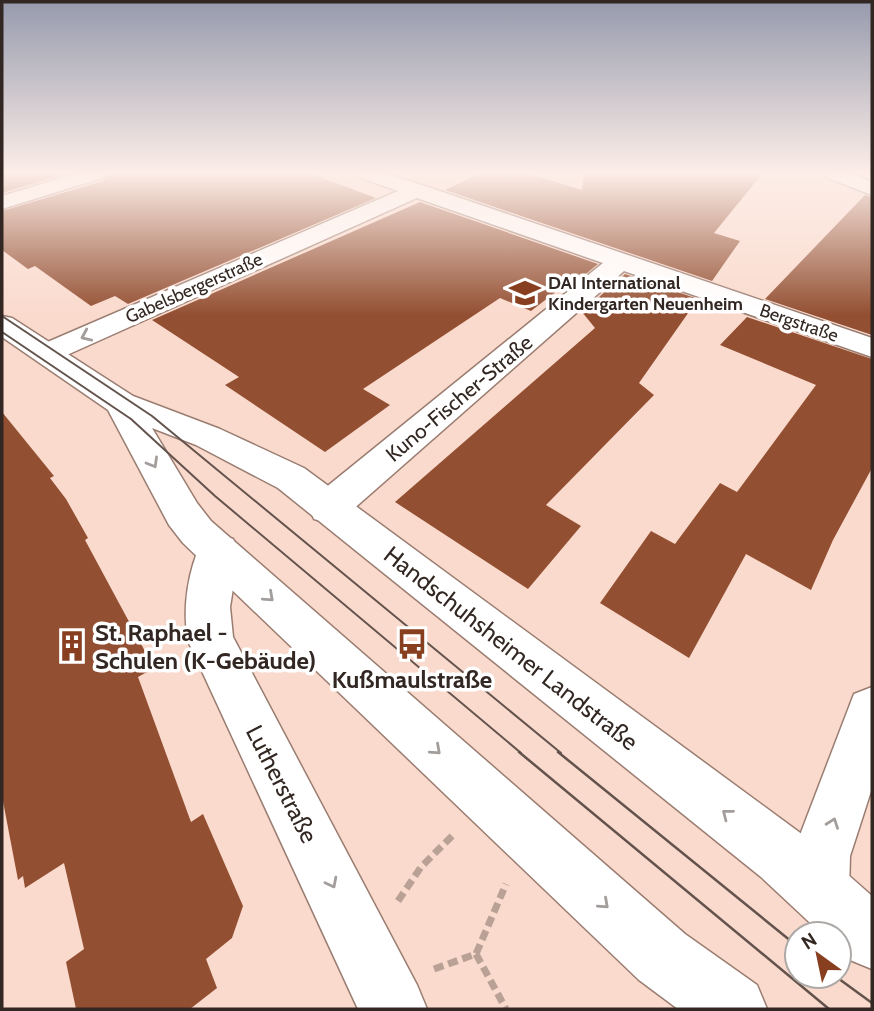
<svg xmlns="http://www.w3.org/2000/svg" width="874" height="1011" viewBox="0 0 874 1011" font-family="Cabin,sans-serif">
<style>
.building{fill:#934f32}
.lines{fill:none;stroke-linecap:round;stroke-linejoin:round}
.minor-casing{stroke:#9a7d71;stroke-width:3}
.secondary-casing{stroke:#9a7d71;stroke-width:3}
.path{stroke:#baa196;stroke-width:7;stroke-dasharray:10 5;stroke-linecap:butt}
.minor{fill:#fff;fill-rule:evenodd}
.secondary{fill:#fff;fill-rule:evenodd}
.tram-far1{stroke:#63534c;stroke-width:2}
.tram{stroke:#63534c;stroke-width:2.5}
.oneway{stroke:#a39e9c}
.labels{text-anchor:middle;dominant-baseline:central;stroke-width:7;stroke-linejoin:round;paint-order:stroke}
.far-poi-label{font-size:18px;font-weight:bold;fill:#322722;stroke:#fff;text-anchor:start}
.far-street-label{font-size:18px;fill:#322722;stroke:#fff}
.street-label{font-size:21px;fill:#322722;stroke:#fff}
.near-poi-label{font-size:24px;font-weight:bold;fill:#322722;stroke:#fff;text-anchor:start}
.near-street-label{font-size:24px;fill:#322722;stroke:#fff}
</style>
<rect width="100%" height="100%" fill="#fadacd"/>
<path class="building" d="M2,174H66L2,193Z
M108,174H312L376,198L128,304L115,296L91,306L35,266L28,269L2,250V211L103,181Z
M479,174H530L582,190L584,174H762L714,233L740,241L712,281L445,190Z
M865,195L872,197V335L765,299Z
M420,202L598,264L565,291L562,287L531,311L500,298L363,389L390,405L325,452L225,385L239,377L152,320Z
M625,274L698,299L639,383L654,395L546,505L581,526L528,589L395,502L595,328L582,312Z
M747,317L872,359V468L833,540L811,590L746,554L689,658L600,603L651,531L675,544L720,483L737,492L816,385L720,345Z
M2,412L54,476L50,478L66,499L88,538L85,540L154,668L138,677L191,822L203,814L243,906L232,938L206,959L217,988L190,1009H76L66,962L84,949L64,863L25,888L23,876L18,880L2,796Z"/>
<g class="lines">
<defs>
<path id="minor" d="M75,174H105L102,178L2,209V196Z
M358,174H387L425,186L872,338V357L624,271L342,519L328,523L314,519L309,508L314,497L603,263L417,198L58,359L47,362L36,359L32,353L36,347L398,191L361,178Z
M825,174H852L872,182V195L828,178Z
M218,534L233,539L239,551L230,607L233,637L417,985L427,1009H358L188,641C182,607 188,570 203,539Z
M872,687V788L850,856L849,890L840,911L819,920L798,911L789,890L792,856L854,694Z"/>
<path id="secondary" d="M2,316L12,318L133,396L220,429L304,468L803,835L872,896V969L850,960L839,950V934H822L761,877L278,488L196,445L152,428L197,503L211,521L685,934L757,985L767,1009H678L639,980L183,543L169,525L108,410L2,337Z"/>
</defs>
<use href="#minor" class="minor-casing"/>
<use href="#secondary" class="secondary-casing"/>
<path class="path" d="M398,901L421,867L455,833
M476,954L506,1009
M434,969L476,954L506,884"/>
<use href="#minor" class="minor"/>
<use href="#secondary" class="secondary"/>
<path class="tram-far1" d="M2,316L152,416L561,753
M2,332L131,419L215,496L521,753"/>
<path class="tram" d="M519,752L829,1009
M558,752L797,946
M835,976L872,1003"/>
</g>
<defs><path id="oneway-chevron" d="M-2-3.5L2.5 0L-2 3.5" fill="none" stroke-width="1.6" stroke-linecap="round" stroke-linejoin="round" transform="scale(1.75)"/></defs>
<g class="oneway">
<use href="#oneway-chevron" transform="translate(86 336) rotate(156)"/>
<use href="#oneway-chevron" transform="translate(153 463) rotate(60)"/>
<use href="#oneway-chevron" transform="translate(269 597) rotate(42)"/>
<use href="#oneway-chevron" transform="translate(436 750) rotate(42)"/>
<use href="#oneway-chevron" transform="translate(727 814) rotate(-142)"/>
<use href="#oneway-chevron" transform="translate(833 823) rotate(-70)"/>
<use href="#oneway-chevron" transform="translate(332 883) rotate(63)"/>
<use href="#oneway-chevron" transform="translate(604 904) rotate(42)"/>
</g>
<linearGradient id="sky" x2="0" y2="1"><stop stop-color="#969aad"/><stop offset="0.55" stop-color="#fdeee8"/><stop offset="1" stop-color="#fdeee8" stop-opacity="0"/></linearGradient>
<rect width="874" height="315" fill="url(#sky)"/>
<defs>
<symbol id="school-bare" viewBox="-9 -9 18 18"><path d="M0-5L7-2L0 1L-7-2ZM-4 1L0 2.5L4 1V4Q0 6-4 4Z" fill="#873f1f" stroke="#fff" stroke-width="2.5" paint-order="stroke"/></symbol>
<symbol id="bus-bare" viewBox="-9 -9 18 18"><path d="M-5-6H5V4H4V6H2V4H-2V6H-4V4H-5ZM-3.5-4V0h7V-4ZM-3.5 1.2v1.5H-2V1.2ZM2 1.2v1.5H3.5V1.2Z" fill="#873f1f" stroke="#fff" stroke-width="2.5" paint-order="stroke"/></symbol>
<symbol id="building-bare" viewBox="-9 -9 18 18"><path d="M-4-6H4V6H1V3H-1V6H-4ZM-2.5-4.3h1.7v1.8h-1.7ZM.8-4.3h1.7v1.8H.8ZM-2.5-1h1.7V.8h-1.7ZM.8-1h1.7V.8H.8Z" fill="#873f1f" stroke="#fff" stroke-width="2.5" paint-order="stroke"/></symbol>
</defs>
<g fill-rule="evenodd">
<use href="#school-bare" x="503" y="271" width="44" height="44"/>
<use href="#bus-bare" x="390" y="622" width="44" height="44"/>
<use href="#building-bare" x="50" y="624" width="44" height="44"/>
</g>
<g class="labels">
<g class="far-poi-label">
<text x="548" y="283">DAI International<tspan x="548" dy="21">Kindergarten Neuenheim</tspan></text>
</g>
<g class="far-street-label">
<text transform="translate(194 288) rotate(-24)">Gabelsbergerstraße</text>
<text transform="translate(799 323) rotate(19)">Bergstraße</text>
</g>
<g class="street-label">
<text transform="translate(459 398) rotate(-40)">Kuno-Fischer-Straße</text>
</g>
<g class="near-poi-label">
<text x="95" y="632">St. Raphael -<tspan x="95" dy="28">Schulen (K-Gebäude)</tspan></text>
<text x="412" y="679" text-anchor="middle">Kußmaulstraße</text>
</g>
<g class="near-street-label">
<text transform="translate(511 648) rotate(38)">Handschuhsheimer Landstraße</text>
<text transform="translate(282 784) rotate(63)">Lutherstraße</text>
</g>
</g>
<rect width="874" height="1011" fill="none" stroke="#322722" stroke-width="7"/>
<g transform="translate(818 955) rotate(327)"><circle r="33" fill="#ffffff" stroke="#ada9a7" stroke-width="2"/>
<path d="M0-5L12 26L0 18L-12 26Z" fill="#873f1f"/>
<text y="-10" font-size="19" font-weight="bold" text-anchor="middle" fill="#322722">N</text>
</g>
</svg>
